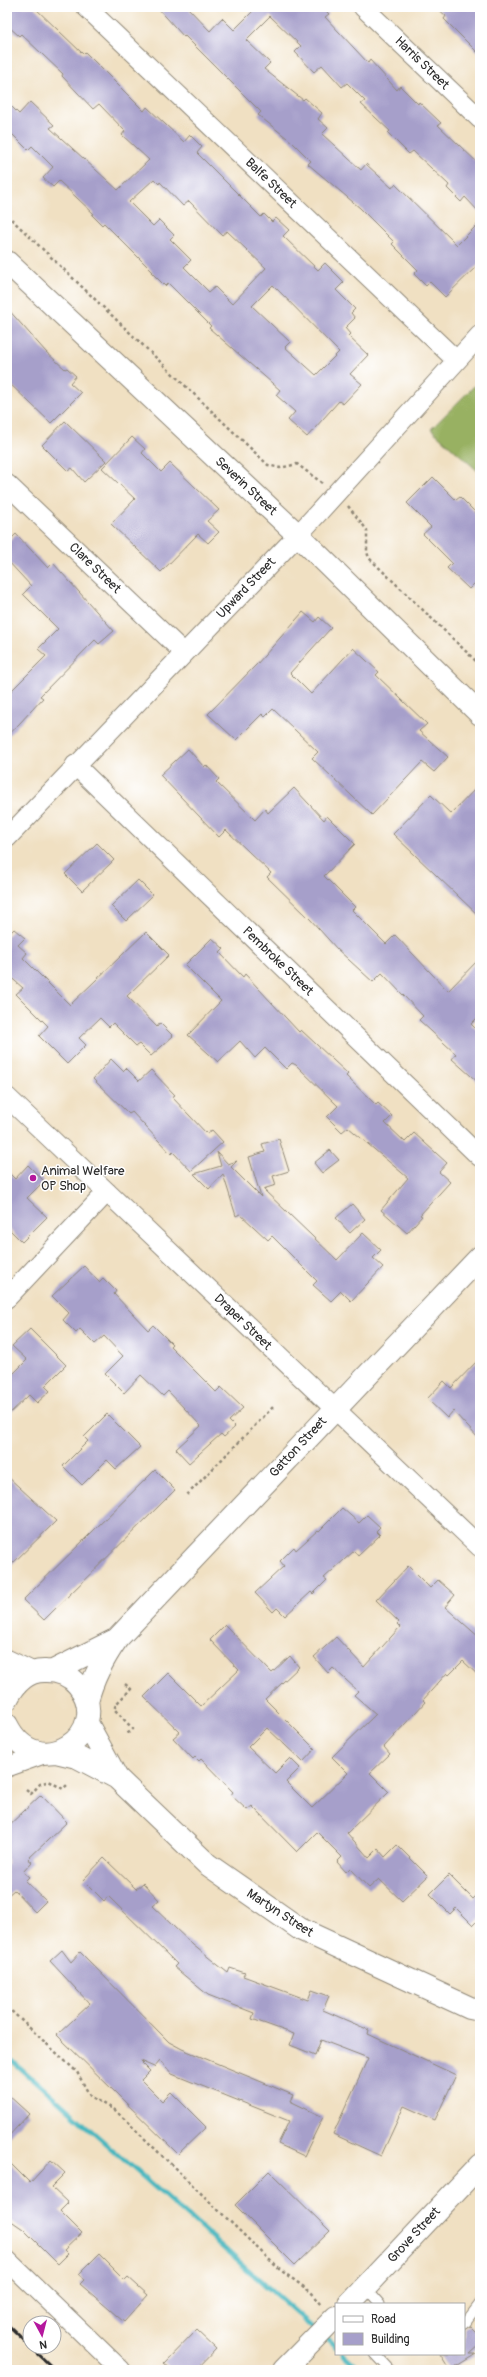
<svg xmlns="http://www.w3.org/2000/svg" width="487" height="2377" viewBox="0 0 487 2377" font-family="Pangolin,sans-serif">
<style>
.forest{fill:#98b162;stroke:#626e46}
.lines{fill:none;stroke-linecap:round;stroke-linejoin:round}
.stream{stroke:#48b7bf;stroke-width:5}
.building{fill:#a69fca;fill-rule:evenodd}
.service-casing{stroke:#8e8676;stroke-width:11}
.minor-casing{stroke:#8e8676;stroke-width:21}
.tertiary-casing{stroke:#8e8676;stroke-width:24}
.path{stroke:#8e8676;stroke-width:2.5;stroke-dasharray:3 3;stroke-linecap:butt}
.service{stroke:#fff;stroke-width:9}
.minor{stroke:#fff;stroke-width:19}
.tertiary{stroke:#fff;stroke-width:22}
.rail{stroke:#2b2b2b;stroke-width:3}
.poi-dot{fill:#b5179e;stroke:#fff;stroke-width:1.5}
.labels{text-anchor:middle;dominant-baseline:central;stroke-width:3;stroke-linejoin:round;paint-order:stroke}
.street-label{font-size:13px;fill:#2b2b2b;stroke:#fff}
.poi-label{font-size:13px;fill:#2b2b2b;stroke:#fff;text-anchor:start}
</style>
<rect width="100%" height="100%" fill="#fff"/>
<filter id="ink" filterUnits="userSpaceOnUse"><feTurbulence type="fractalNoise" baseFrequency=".025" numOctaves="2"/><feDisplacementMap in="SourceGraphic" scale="8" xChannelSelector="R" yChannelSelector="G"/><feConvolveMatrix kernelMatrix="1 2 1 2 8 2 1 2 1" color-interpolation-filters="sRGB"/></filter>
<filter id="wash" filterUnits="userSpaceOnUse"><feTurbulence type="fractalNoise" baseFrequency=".012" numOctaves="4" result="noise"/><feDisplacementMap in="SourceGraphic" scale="16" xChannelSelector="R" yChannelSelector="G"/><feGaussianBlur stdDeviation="0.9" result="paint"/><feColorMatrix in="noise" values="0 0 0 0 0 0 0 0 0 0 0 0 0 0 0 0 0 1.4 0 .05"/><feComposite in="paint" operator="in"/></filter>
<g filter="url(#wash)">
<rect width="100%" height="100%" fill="#f0e0c2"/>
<path class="forest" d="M480,380V473L431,429Z"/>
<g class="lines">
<path class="stream" d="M7,2056L316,2330
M323,2336L336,2348
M343,2354L361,2370"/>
</g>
<g id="blocks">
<path class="building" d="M7,7H34L83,54L85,52L144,111L147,107L184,142L190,135L202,147L197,153L261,217L264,214L272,222L276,218L289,230L283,236L318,270L325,263L344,282L336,290L355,309L351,313L355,318L345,328L350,334L348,336L368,355L350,374L362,384L343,404L339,401L307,437L288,420L295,412L276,395L280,390L209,328L211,326L168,283L165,286L151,272L152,271L104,223L102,225L92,215L94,214L59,181L53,187L43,178L53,167L32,146L28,150L7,129V102L19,114L30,102L54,125L50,128L118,190L149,160L122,135L125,131L99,104L93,109L62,76L63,74L21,34L19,36L7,25ZM154,179L159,184L160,182L183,206L189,201L222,235L227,231L266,268L232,304L215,287L209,292L184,267L191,260L170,239L174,235L159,220L153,226L129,202ZM273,285L339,352L316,375L285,347L290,342L252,306Z
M157,7H187L210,31L222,18L234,30L257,7H322L329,14L325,17L368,63L370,60L397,90L400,86L418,104L419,102L441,123L438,125L480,165V213L465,197L461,202L447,188L449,185L413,151L409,154L388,133L390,131L361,104L365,101L347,83L342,87L322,65L314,72L295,52L301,46L270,16L246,40L270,63L264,69L303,100L305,98L322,113L318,119L328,128L322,134L361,170L366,164L392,188L395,184L457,245L480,222V263L445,297L430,282L426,286L414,274L418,270L392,244L394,242L360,208L308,164L311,161L292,142L258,115L261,112L185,36L184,37Z
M436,7H480V55L444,19L446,16Z
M7,308L46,352L65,369L67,368L76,376L70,383L81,393L51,423L7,381Z
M65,421L106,461L84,482L72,468L68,471L42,445Z
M132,437L145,449L142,453L161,472L170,463L219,510L207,521L219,532L208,543L198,534L161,572L111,524L135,499L102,468Z
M433,477L456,500L460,497L480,517V578L469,589L447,568L452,563L423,534L431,527L407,503Z
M16,534L48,568L53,563L114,631L99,644L95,640L40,696L43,698L7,737V695L46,656L38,649L58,629L23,594L31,586L7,560V543Z
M303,612L315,622L319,617L331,628L290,673L311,694L353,648L379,672L376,675L427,724L419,731L448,757L434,772L422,762L372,815L312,758L318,752L273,709L265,717L262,714L236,740L208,714L257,664Z
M188,749L204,767L206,765L219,779L216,782L255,820L265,809L268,813L294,788L324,820L327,816L355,844L324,876L355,907L352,910L386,944L395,935L448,991L480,958V1015L471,1024L480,1033V1084L452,1059L456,1054L419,1020L423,1016L382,973L373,982L337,949L310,919L267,877L271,873L226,830L219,837L160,775Z
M480,784V917L393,834L431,795L451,814Z
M97,843L114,860L82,891L65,874Z
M138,880L153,895L126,921L111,906Z
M14,929L25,938L18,945L27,953L23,958L70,1005L146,932L169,955L127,996L157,1027L160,1023L173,1036L151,1056L139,1044L136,1046L113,1023L109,1027L100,1018L79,1038L86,1045L67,1064L39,1036L48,1026L16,994L23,988L7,974V936Z
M212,938L224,949L220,953L243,977L245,974L299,1032L301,1030L348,1074L346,1076L376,1105L378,1103L392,1116L385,1123L405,1142L414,1133L447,1163L439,1172L450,1182L420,1215L422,1216L407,1233L381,1210L408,1178L348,1127L342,1132L327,1117L338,1106L296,1065L292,1063L286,1069L265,1048L255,1058L240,1041L218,1062L188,1035L221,1001L185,965Z
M111,1059L123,1071L126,1068L139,1081L151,1070L175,1095L172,1097L207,1134L212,1130L223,1142L191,1171L173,1152L171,1154L132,1112L129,1114L93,1079Z
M279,1139L289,1171L273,1176L276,1185L263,1189L337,1260L363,1233L381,1250L373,1258L383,1267L351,1301L341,1291L331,1301L313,1285L317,1281L272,1236L268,1240L240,1214L236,1216L223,1174L209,1189L194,1174L221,1166L217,1152L228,1164L237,1161L231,1167L261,1197L249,1157L265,1152L262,1144Z
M330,1150L339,1160L322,1173L314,1163Z
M28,1165L44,1181L27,1198L47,1217L22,1242L7,1227V1171L15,1179Z
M352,1204L365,1219L350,1233L336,1218Z
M84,1266L99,1282L103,1278L116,1291L114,1294L148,1330L153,1325L172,1344L170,1346L216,1392L221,1387L243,1408L229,1421L235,1427L224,1437L221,1434L189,1463L176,1449L201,1426L168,1391L163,1396L141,1375L124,1393L105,1374L123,1356L104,1336L95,1344L80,1329L76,1333L63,1320L69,1313L52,1296Z
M30,1329L66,1365L45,1386L50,1391L37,1403L29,1395L7,1416V1380L27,1360L12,1346Z
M480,1358V1440L453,1411L447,1418L427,1399L444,1381L451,1388Z
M107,1414L140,1447L116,1469L107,1460L82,1485L63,1466L88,1441L84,1437Z
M155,1470L175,1490L44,1620L23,1600Z
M7,1476L56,1521L7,1569Z
M342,1508L359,1523L367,1515L380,1527L376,1531L380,1535L358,1556L354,1551L324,1578L327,1580L313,1594L311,1592L285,1616L277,1608L273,1612L255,1593L284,1566L280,1561L294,1547L296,1550L318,1530L319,1531Z
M408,1566L430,1588L438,1580L455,1595L445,1607L480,1638V1677L463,1661L449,1675L447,1673L423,1700L425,1702L384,1747L390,1754L370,1773L389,1792L347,1833L369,1858L378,1849L385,1857L397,1845L428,1876L402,1901L379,1879L369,1888L350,1868L346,1872L337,1862L342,1857L317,1832L297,1852L252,1806L247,1810L231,1795L233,1792L201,1759L199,1761L195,1757L193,1759L173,1738L180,1732L144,1697L168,1673L201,1706L239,1670L210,1640L225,1625L272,1673L290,1656L299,1667L265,1699L315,1749L303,1762L267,1728L248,1747L275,1773L290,1758L300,1768L286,1782L312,1808L348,1773L332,1757L376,1714L354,1695L358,1691L333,1668L328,1673L314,1657L336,1637L364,1667L400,1627L397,1624L399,1622L376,1600Z
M41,1795L67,1822L28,1859L32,1862L23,1872L29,1877L25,1881L46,1901L35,1912L14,1890L7,1896V1827Z
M104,1858L136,1889L143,1883L159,1900L152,1906L193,1945L228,1973L230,1968L245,1973L243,1976L308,2000L312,1990L329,1996L323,2010L369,2030L368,2034L456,2075L435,2120L404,2106L381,2156L333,2134L368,2058L321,2040L315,2055L290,2045L294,2034L252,2019L254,2013L208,1995L174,1967L177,1964L108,1896L104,1901L83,1880Z
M449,1875L473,1899L480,1892V1918L473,1925L456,1908L450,1914L430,1894Z
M62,1950L71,1962L80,1952L169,2042L182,2049L293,2095L290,2101L323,2117L304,2156L278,2144L289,2121L172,2074L160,2060L154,2067L140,2061L150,2071L141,2080L162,2101L171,2092L206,2127L178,2154L57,2035L90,2004L50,1961Z
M7,2094L29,2114L7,2138Z
M7,2160L30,2183L51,2160L65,2173L51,2187L68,2203L60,2211L82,2233L64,2250L68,2254L58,2264L23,2229L7,2218Z
M269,2171L330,2231L295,2265L235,2205Z
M99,2254L125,2280L128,2277L148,2295L124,2322L80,2284L84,2280L79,2274Z
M470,2326L480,2336V2345L470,2354H476L450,2370L440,2354H464V2330Z
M196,2330L216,2349L196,2370H172L164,2363Z"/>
</g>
</g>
<g filter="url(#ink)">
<use href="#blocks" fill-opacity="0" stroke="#8e8676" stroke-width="1"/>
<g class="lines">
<defs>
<path id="service" d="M365,2287L380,2304
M464,2324L480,2303
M375,2354L390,2370"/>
<path id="minor" d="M86,7L455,359
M363,7L480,119
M7,484L183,652
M75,765L480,1157
M7,838L298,535L480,335
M7,1097L480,1547
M7,1298L107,1192
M7,1767L46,1753
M7,2260L121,2370"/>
<path id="tertiary" d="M7,262L298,535L480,714
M7,1661L32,1673
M53,1671L113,1641
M7,1699C15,1683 27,1670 46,1671C59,1671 70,1675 78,1685C116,1732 38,1787 7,1725
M87,1701C93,1677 103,1659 117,1639L480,1257
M87,1723L117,1778L207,1864L300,1929L470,2008L480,2010
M56,1752L77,1757L117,1778
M349,2304L480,2165
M284,2370L336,2317"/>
</defs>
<use href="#service" class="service-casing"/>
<use href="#minor" class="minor-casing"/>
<use href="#tertiary" class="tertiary-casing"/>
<path class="path" d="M7,215L268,465L280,468L297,464L322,483
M348,506L367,530V552L369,558L480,665
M187,1495L275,1405
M125,1684L131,1689L117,1703L114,1709L133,1729L127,1734
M26,1790L31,1794L40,1784L49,1781L63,1789L67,1785
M7,2007L77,2072L90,2096L115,2110L279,2269L311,2292L322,2305"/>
<use href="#service" class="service"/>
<use href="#minor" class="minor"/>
<use href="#tertiary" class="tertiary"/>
<path class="rail" d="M7,2324L30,2346
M31,2347L55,2370"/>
</g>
</g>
<circle class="poi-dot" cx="33" cy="1178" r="4"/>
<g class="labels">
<g class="street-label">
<text transform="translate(422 63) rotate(44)">Harris Street</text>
<text transform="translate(271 183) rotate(44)">Balfe Street</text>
<text transform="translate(246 486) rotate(43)">Severin Street</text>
<text transform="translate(95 568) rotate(44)">Clare Street</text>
<text transform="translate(246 588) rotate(-46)">Upward Street</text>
<text transform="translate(278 961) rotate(44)">Pembroke Street</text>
<text transform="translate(243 1322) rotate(44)">Draper Street</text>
<text transform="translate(298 1447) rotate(-47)">Gatton Street</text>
<text transform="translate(280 1913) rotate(33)">Martyn Street</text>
<text transform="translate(414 2235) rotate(-47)">Grove Street</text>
</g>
<g class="poi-label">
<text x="41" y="1171">Animal Welfare<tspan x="41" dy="15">OP Shop</tspan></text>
</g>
</g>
<rect width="487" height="2377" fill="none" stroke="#fff" stroke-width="24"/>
<rect x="335" y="2303" width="130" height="52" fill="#ffffff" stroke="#aaaaaa"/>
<rect x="343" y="2316" width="20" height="6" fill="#ffffff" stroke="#aaaaaa"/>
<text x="371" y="2323" font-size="12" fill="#2b2b2b">Road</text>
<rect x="343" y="2333" width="20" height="12" fill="#a69fca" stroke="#aaaaaa"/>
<text x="371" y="2343" font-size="12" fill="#2b2b2b">Building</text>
<g transform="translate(42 2335) rotate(173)"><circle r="19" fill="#ffffff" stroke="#aaaaaa"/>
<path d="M0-3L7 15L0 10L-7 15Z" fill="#b5179e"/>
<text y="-6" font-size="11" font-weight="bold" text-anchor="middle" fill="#2b2b2b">N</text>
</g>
</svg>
